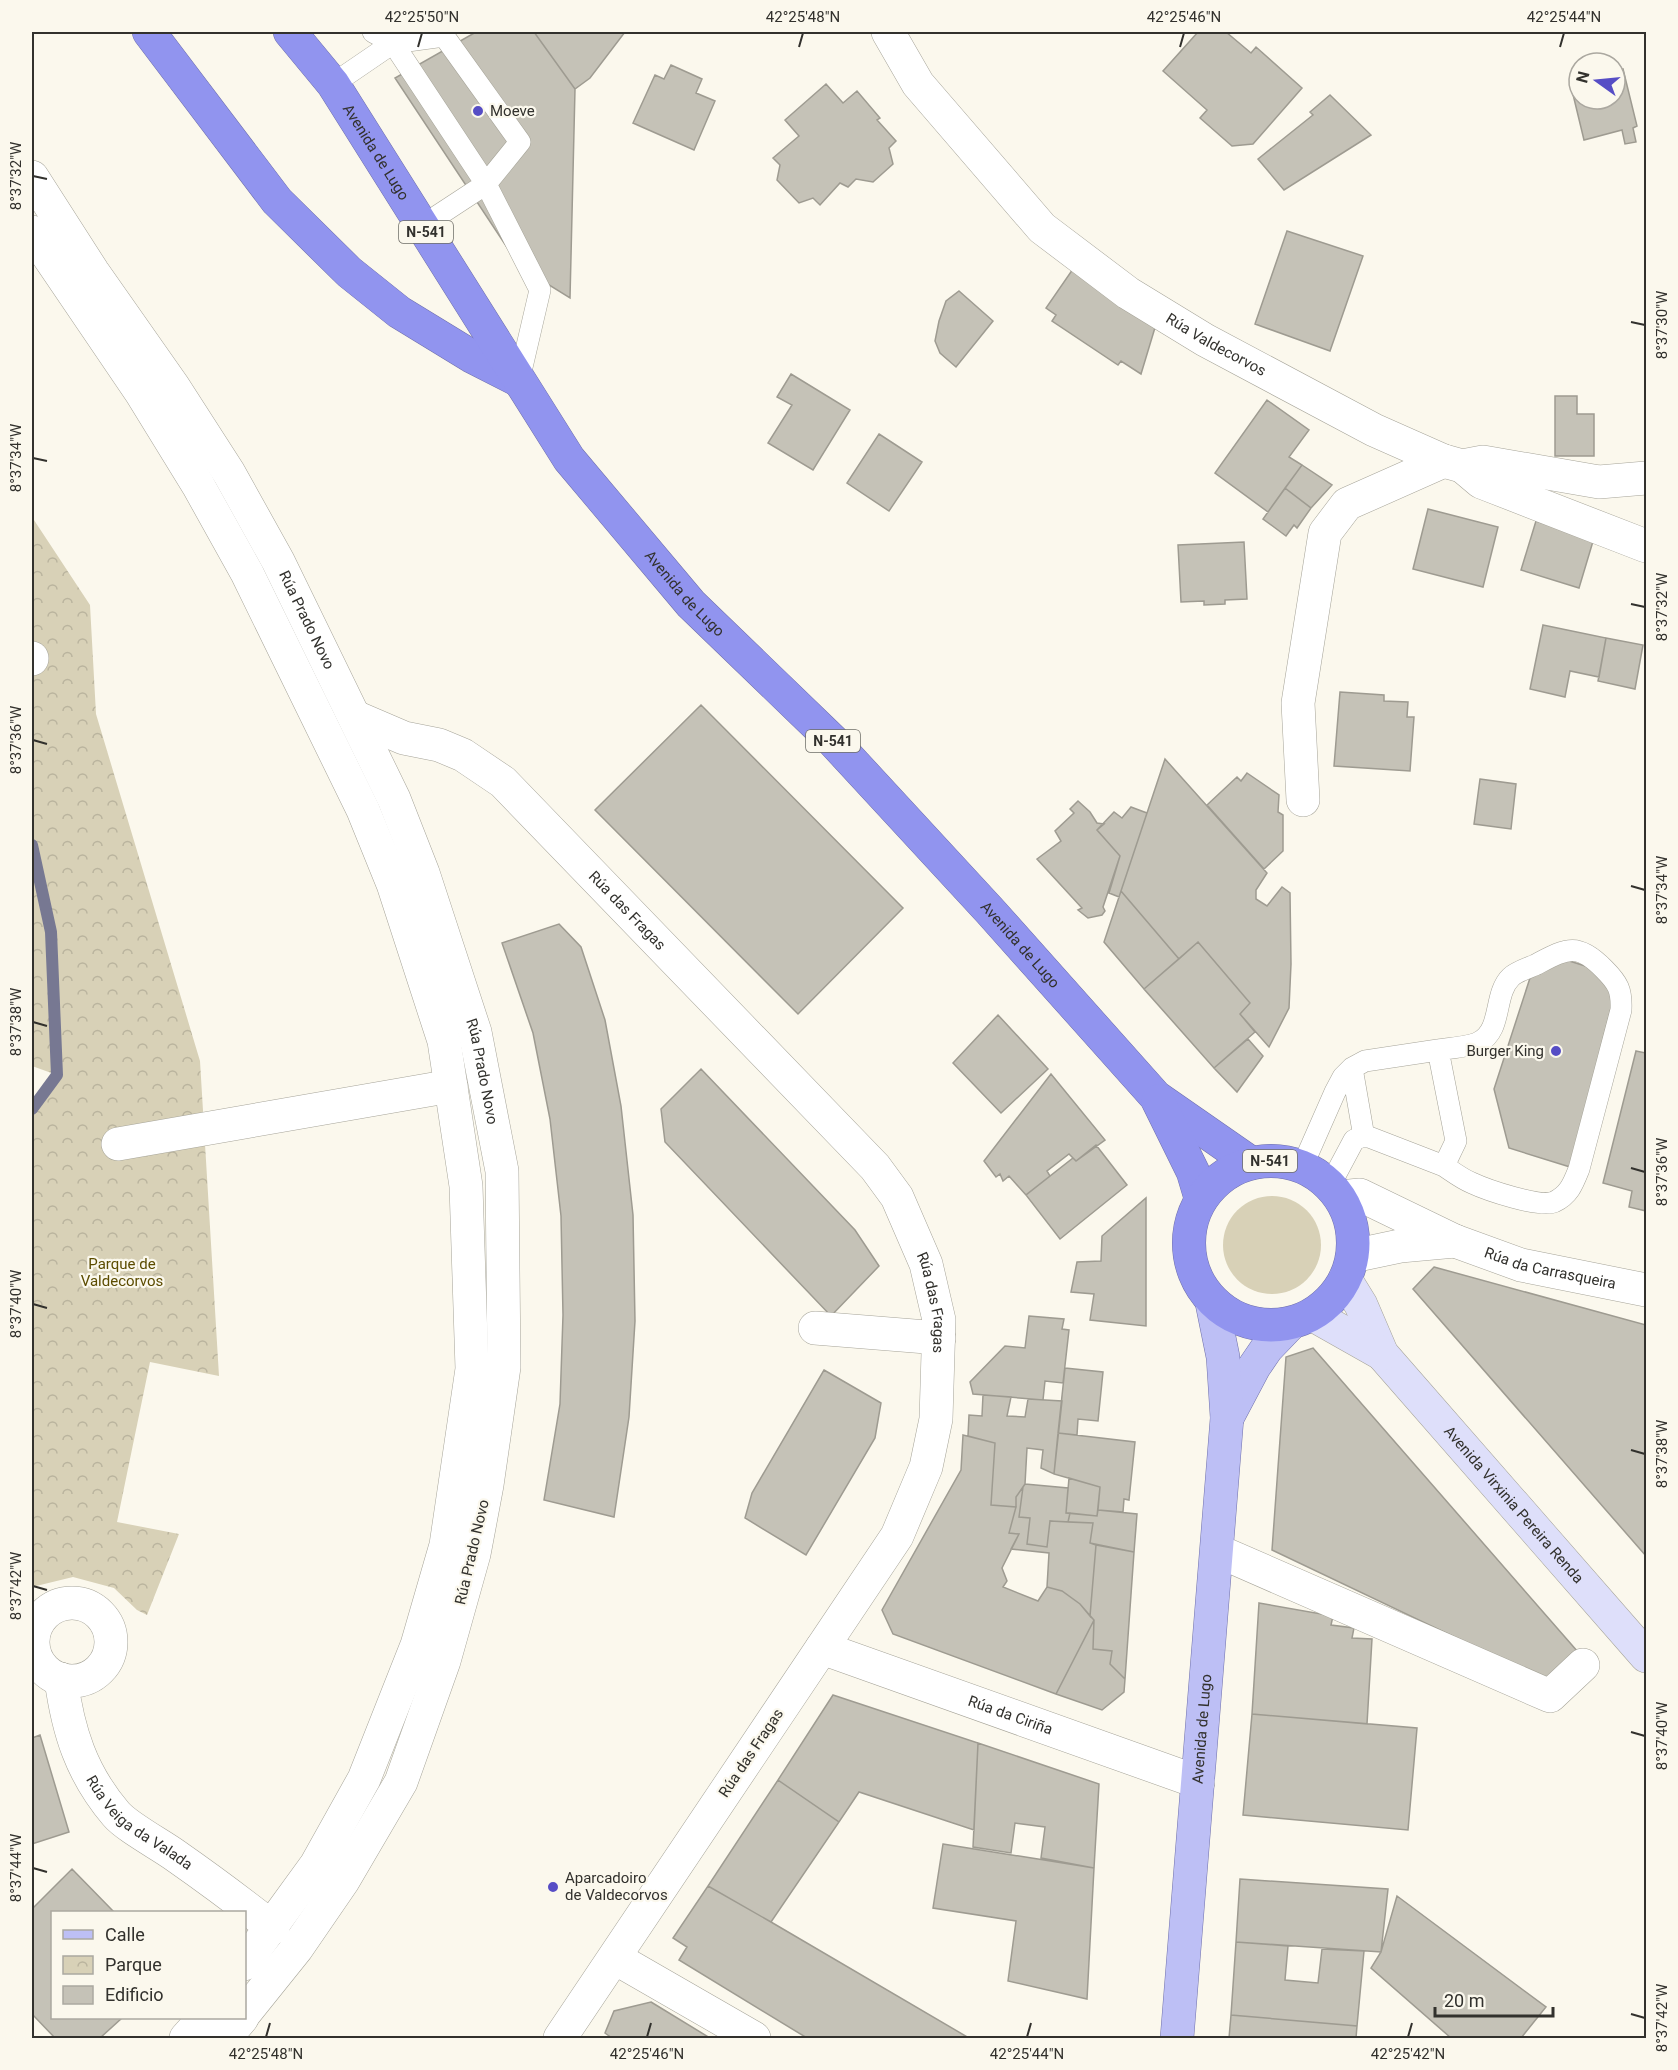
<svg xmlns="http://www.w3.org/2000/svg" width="1678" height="2070" viewBox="0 0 1678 2070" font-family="Roboto,sans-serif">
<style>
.grass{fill:#d8d1b7}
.park{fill:url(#park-crowns)}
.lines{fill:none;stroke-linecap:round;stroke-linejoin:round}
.stream{stroke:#777892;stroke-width:12}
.building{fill:#c5c2b7;stroke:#9e9b91;stroke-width:1.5}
.lane-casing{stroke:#a6a499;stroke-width:22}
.street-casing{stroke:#a6a499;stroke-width:34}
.secondary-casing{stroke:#a6a499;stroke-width:34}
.primary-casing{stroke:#7071ab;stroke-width:34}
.highway-casing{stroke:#7071ab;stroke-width:34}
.lane{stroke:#fff;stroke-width:21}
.street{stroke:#fff;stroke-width:33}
.secondary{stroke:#dedffa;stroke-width:33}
.primary{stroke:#bdbff5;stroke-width:33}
.highway{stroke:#9194ef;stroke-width:33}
.ticks{fill:none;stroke:#32312d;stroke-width:2}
.poi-dot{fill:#564dc5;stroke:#fbf8ed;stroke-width:2}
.labels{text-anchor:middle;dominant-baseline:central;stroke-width:4.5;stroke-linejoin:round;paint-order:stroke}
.shield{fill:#fbf8ed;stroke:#6e6d67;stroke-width:1.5}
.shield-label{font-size:14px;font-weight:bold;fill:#32312d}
.poi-label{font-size:15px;fill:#32312d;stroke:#fbf8ed;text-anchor:start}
.street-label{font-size:15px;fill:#32312d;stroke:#fbf8ed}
.park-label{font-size:15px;fill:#5c4c00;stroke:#fbf8ed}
.neatline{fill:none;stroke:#32312d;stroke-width:2}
.ticks-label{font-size:15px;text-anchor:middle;fill:#32312d}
</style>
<defs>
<pattern id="park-crowns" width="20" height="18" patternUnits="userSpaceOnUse" patternTransform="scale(1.5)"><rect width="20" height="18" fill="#d8d1b7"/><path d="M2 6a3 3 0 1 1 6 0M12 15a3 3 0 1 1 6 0" fill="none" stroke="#bab49e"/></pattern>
</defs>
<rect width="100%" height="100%" fill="#fbf8ed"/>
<path class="grass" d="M1223 1245a49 49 0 1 1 98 0a49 49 0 1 1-98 0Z"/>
<path class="park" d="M32,517L90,605L96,714L200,1061L219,1376L150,1362L117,1522L179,1534L147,1615L137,1610L114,1588L73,1577L32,1587V1109L57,1075L32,1066Z"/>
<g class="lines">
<path class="stream" d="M32,845L51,932L57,1075L32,1109"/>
</g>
<path class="building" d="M476,32H534L575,89L570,298L520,267L395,78Z
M534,32H625L590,78L575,89Z
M1198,32H1226L1251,53L1256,47L1302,88L1253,144L1232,146L1200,118L1207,110L1163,71Z
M671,65L702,79L696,93L715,101L694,150L633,123L655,75L664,79Z
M1623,69L1637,126L1633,128L1636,142L1625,144L1622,130L1584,140L1570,82L1579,80V99H1615V71Z
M826,84L843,103L857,91L880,118L877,120L896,141L889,148L893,164L873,182L856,179L848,187L840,183L820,205L813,198L799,203L777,180L780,165L773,158L799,136L785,120Z
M1330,95L1371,135L1284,190L1258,159L1313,115L1310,112Z
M1287,231L1363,256L1330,351L1255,324Z
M1075,266L1157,321L1141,374L1121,361L1118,365L1052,321L1056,315L1046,308Z
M959,291L993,321L956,367L940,353L935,341L939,321L946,301Z
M791,374L850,410L813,470L768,443L792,405L777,397Z
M1555,396H1577V414H1594V456H1555Z
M1267,400L1309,430L1289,457L1302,465L1268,512L1215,473Z
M879,434L922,462L889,511L847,483Z
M1302,465L1332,485L1311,508L1285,488Z
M1285,488L1311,508L1297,528L1294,525L1286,536L1263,519Z
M1428,509L1498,527L1483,587L1413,569Z
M1536,521L1594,538L1579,588L1521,570Z
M1244,542L1247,599L1225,600V604L1204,605V601L1181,602L1178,545Z
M1543,625L1606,638L1599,677L1570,671L1565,697L1530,689Z
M1606,638L1643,645L1635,689L1598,681Z
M1340,692L1384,695V701L1408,702L1407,717H1414L1410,771L1334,766Z
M701,705L903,908L798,1014L595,810Z
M1165,759L1267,873L1256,890V899L1267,906L1282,887L1290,893L1291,964L1289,1008L1269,1047L1240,1014L1250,1003L1198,942L1179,959L1121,891Z
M1247,773L1279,795L1278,812L1283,815V851L1264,869L1207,805L1237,777L1241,781Z
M1480,779L1516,784L1511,829L1474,824Z
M1078,801L1090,812L1097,823L1104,824L1097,830L1120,856L1103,907L1105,911L1102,915L1088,918L1078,910L1082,908L1037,859L1061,841L1055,831L1074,813L1070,809Z
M1131,807L1147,813L1119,897L1109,893L1120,856L1097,830L1114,812L1122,818Z
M1121,891L1179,959L1144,989L1104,942Z
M559,924L581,947L605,1020L621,1106L633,1215L635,1321L629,1417L614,1517L544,1500L560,1404L563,1315L561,1216L550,1119L533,1033L502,943Z
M1198,942L1250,1003L1240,1014L1255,1032L1214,1068L1144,989Z
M1563,959L1598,970L1614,997L1570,1167L1509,1148L1494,1089L1530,978Z
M998,1015L1048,1069L1001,1113L953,1063Z
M1248,1039L1263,1056L1237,1092L1214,1068Z
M1636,1051L1646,1053V1211L1629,1207L1632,1191L1603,1183Z
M701,1069L855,1230L879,1266L831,1316L665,1142L661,1109Z
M1051,1074L1105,1140L1076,1161L1069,1154L1047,1171L1050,1176L1026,1195L1009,1176L1003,1181L1000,1174L996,1177L984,1161Z
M1096,1145L1127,1185L1060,1239L1026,1195L1073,1158L1076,1161Z
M1146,1198V1326L1090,1320L1094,1294L1071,1292L1077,1262L1101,1261L1102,1236Z
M1434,1267L1646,1325V1556L1413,1289Z
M1029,1316L1064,1319L1062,1329L1069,1330L1063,1383L1045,1381L1043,1400L973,1394L970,1382L1005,1346L1025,1348Z
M1313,1348L1578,1652L1549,1682L1272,1550L1286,1357Z
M1065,1368L1103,1372L1098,1421L1078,1419L1077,1435L1058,1433Z
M824,1370L881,1403L875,1438L806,1555L745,1518L752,1493Z
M983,1395L1011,1397L1007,1416L1025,1417L1028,1399L1062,1401L1054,1474L1041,1468L1043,1450L1027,1448L1025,1484L1016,1497V1507L991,1505L995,1443L968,1436L969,1415L982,1416Z
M1058,1433L1135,1442L1129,1500L1124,1499L1123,1512L1098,1510L1100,1487L1054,1474Z
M963,1435L995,1443L991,1505L1016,1507L1009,1533L1019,1534L1002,1568L1007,1581L1003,1587L1038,1601L1047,1587L1062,1591L1080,1604L1094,1620L1056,1694L893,1634L882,1610L961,1470Z
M1069,1478L1100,1487L1097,1516L1066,1513Z
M1025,1484L1068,1488L1066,1513H1070L1068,1522L1050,1521L1047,1547L1027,1544L1030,1518L1019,1517L1023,1487Z
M1023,1487L1019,1517L1030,1518L1027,1544L1047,1547L1050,1521L1093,1523L1090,1543L1096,1545L1090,1616L1080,1604L1062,1591L1047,1587L1049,1553L1011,1549L1019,1534L1009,1533L1016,1507V1497Z
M1098,1510L1137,1514L1134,1552L1090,1543L1093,1523L1068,1522L1070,1513L1097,1516Z
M1096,1545L1134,1552L1125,1679L1110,1664L1112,1651L1093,1649L1094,1620L1090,1616Z
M1259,1603L1333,1616L1331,1625L1354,1628L1352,1638L1372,1639L1367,1724L1252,1714Z
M1094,1620L1093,1649L1112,1651L1110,1664L1125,1679L1124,1692L1102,1710L1056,1694Z
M833,1695L978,1743L974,1830L859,1792L839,1822L778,1780Z
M1252,1714L1417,1728L1408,1830L1243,1815Z
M40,1735L69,1832L32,1844V1738Z
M978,1743L1099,1784L1094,1868L1041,1858L1045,1827L1015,1823L1011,1853L973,1847Z
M778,1780L839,1822L771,1922L708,1886Z
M943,1844L1094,1868L1087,1999L1008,1981L1016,1921L933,1908Z
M72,1869L114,1912H52V2018H122L100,2038H55L32,2014V1909Z
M1240,1879L1388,1889L1381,1952L1236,1942Z
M708,1886L771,1922L969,2038H807L679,1960L687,1947L673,1938Z
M1397,1896L1546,2007L1521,2038H1451L1371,1968L1381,1952Z
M1236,1942L1288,1946L1285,1980L1318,1983L1322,1949L1364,1951L1357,2026L1231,2015Z
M651,2002L710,2038H612L605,2033L614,2011Z
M1231,2015L1357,2026L1356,2038H1229Z"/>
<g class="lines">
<defs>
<path id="lane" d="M373,32L393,43L486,184L540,290L519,380
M333,84L393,43L444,36L520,142L486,184L422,226
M1438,1050C1449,1048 1470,1047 1479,1042C1503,1030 1493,994 1511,977C1516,972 1528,968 1535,965C1566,949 1577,941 1604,969C1618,983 1622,990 1621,1010L1579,1169C1573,1184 1569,1195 1554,1202C1540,1208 1487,1190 1472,1183C1462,1179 1453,1172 1444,1166
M1352,1068L1364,1137
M1302,1167L1335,1092L1343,1077L1352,1068L1365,1061L1438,1050L1456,1141L1444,1166L1369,1137H1361L1354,1140L1330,1185"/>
<g id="street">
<path id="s1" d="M888,32L918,84L1042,228L1128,293L1205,340L1374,430L1444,461L1462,466L1483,462L1599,482L1646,478"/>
<path id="s2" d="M32,177L93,272L173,386L229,473L278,561L394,799L423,873L475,1032L502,1171L504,1367L487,1485L474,1554L444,1661L401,1782L343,1881L297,1948L244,2014"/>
<path d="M32,232L142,394L198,485L247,573L363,810L393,884L444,1041L466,1186L472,1369L446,1545L417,1645L364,1779L316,1865L244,1964"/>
<path d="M1462,466L1481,482L1646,546"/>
<path d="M32,659V658"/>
<path id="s3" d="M355,717L404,738L439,745L463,755L503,782L875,1167L897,1197L926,1264L939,1320L936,1419L926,1467L897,1536L560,2038"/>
<path d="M1303,800L1298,703L1325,533L1347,504L1444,461"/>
<path d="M118,1144L451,1086"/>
<path id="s4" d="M1340,1197L1360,1195L1455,1241L1521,1265L1646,1290"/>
<path d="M1353,1256L1400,1246L1455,1241"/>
<path d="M815,1328L939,1338"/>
<path d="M1218,1551L1550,1696L1583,1665"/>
<circle cx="72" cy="1642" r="39"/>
<path id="s5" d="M822,1648L1198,1782"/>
<path id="s6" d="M61,1679C68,1731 81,1773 116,1814C127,1827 161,1845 176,1856C209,1879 241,1903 273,1928"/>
<path d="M615,1958L754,2038"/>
<path d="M186,2038L204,2018"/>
<path d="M225,2038L242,2018"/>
</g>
<g id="secondary">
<path id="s7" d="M1345,1279L1361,1305L1382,1354L1646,1656"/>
<path d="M1313,1315L1382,1354"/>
</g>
<g id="primary">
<path d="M1227,1418L1254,1367L1267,1348L1290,1324"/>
<path id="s8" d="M1177,2038L1227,1418L1223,1357L1212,1303"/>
</g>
<g id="highway">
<path d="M149,32L277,201L349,272L399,312L471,356L518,380"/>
<path id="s9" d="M290,32L333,84L569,459L691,604L833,741L990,911L1156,1097L1251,1163"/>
<path d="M1158,1101L1193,1172L1201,1199"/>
<circle cx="1271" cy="1243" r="82"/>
</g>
</defs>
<use href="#lane" class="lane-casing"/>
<use href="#street" class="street-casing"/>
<use href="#secondary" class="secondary-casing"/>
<use href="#primary" class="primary-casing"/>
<use href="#highway" class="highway-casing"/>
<use href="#lane" class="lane"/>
<use href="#street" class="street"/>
<use href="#secondary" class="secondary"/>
<use href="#primary" class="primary"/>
<use href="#highway" class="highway"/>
</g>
<path class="ticks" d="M418,47L422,33M799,47L803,33M1180,47L1184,33M1560,47L1564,33M33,176L47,179M1631,322L1645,325M33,458L47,461M1631,604L1645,607M33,740L47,744M1631,886L1645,890M33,1022L47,1026M1631,1168L1645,1172M33,1304L47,1308M1631,1450L1645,1454M33,1586L47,1590M1631,1732L1645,1736M33,1868L47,1872M1631,2014L1645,2018M266,2037L270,2023M647,2037L651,2023M1027,2037L1031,2023M1408,2037L1412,2023"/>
<g class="poi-dot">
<circle cx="478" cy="111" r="6"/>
<circle cx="1556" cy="1051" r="6"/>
<circle cx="553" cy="1887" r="6"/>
</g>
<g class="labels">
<g class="shield">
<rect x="399" y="221" width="54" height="22" rx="4.5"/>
<rect x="806" y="730" width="54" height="22" rx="4.5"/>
<rect x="1243" y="1150" width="54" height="22" rx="4.5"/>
</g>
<g class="shield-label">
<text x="426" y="232">N-541</text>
<text x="833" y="741">N-541</text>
<text x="1270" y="1161">N-541</text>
</g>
<g class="poi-label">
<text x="490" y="111">Moeve</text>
<text x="1544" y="1051" text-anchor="end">Burger King</text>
<text x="565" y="1878">Aparcadoiro<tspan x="565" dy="17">de Valdecorvos</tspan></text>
</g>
<g class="street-label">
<text stroke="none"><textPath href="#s9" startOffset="148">Avenida de Lugo</textPath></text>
<text stroke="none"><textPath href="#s1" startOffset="460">Rúa Valdecorvos</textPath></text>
<text stroke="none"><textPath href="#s9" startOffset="688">Avenida de Lugo</textPath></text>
<text stroke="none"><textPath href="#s2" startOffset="522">Rúa Prado Novo</textPath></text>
<text stroke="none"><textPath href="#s3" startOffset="342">Rúa das Fragas</textPath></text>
<text stroke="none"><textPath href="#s9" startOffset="1174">Avenida de Lugo</textPath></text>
<text stroke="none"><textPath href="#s2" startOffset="1008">Rúa Prado Novo</textPath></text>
<text stroke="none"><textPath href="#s4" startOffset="225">Rúa da Carrasqueira</textPath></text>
<text stroke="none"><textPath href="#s3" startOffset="848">Rúa das Fragas</textPath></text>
<text stroke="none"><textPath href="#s7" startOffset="284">Avenida Virxinia Pereira Renda</textPath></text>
<text transform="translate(472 1552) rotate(-77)">Rúa Prado Novo</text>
<text stroke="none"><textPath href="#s5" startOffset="200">Rúa da Ciriña</textPath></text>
<text stroke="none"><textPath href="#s8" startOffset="310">Avenida de Lugo</textPath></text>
<text transform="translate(751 1753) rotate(-56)">Rúa das Fragas</text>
<text stroke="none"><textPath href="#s6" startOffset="171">Rúa Veiga da Valada</textPath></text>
</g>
<g class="park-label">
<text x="122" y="1264">Parque de<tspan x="122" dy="17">Valdecorvos</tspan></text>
</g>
</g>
<rect width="1678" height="2070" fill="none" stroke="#fbf8ed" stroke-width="66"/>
<rect x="51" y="1911" width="195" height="108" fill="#fbf8ed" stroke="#aba8a0" stroke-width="1.5"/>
<rect x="63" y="1930" width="30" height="9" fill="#bdbff5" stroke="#aba8a0" stroke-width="1.5"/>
<text x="105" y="1941" font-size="18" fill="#32312d">Calle</text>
<rect x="63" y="1956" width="30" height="18" fill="url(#park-crowns)" stroke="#aba8a0" stroke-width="1.5"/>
<text x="105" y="1971" font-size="18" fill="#32312d">Parque</text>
<rect x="63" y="1986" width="30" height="18" fill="#c5c2b7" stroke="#aba8a0" stroke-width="1.5"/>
<text x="105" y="2001" font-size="18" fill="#32312d">Edificio</text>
<g transform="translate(1597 81) rotate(285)"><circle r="28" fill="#fbf8ed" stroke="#aba8a0" stroke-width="1.5"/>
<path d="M0-4.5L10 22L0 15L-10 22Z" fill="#564dc5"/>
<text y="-9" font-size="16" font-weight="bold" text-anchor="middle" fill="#32312d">N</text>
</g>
<path d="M1435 2007v9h118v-9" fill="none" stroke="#32312d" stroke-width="3"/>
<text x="1444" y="2007" font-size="18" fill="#32312d" stroke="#fbf8ed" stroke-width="4.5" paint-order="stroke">20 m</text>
<rect x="33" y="33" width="1612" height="2004" class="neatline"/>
<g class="ticks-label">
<text x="422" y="22">42°25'50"N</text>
<text x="803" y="22">42°25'48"N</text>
<text x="1184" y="22">42°25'46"N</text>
<text x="1564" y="22">42°25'44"N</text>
<text transform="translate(16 176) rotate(-90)" y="5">8°37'32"W</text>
<text transform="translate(1662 325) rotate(-90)" y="5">8°37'30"W</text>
<text transform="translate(16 458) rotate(-90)" y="5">8°37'34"W</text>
<text transform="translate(1662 607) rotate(-90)" y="5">8°37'32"W</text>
<text transform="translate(16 740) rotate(-90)" y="5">8°37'36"W</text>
<text transform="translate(1662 890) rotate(-90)" y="5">8°37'34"W</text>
<text transform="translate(16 1022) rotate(-90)" y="5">8°37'38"W</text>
<text transform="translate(1662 1172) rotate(-90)" y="5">8°37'36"W</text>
<text transform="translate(16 1304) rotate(-90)" y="5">8°37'40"W</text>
<text transform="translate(1662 1454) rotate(-90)" y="5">8°37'38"W</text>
<text transform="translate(16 1586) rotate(-90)" y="5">8°37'42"W</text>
<text transform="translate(1662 1736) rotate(-90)" y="5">8°37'40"W</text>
<text transform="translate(16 1868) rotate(-90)" y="5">8°37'44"W</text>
<text transform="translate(1662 2018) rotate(-90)" y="5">8°37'42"W</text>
<text x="266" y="2059">42°25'48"N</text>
<text x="647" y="2059">42°25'46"N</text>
<text x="1027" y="2059">42°25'44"N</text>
<text x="1408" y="2059">42°25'42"N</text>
</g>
</svg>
